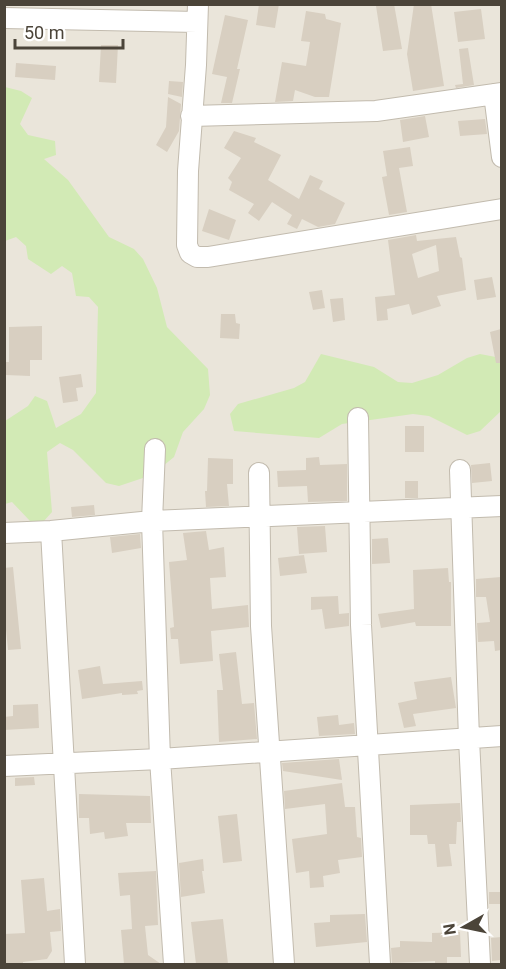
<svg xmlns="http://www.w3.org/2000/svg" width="506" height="969" viewBox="0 0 506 969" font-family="Roboto,sans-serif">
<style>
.residential{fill:#eae5da}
.green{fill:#d2eab5}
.building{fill:#d8cfc1;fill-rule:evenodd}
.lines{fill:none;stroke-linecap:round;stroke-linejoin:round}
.minor-casing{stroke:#c2bbae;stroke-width:22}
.minor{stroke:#fff;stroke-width:20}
</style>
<rect width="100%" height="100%" fill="#f6f3ec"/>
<path class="residential" d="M5,5H501V964H5Z"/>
<path class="green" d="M5,87L21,91L32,98L20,124L28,135L55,141L56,155L44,159L68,180L109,237L134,249L143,259L157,288L167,327L208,369L210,395L204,409L183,432L174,457L152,475L119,486L106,483L73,450L60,443L47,452L52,512L43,522L30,521L12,502L5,504V421L28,406L35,396L47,401L56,428L81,414L96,393L98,307L89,297L76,296L72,273L62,266L51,274L28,259L26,246L16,237L5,241Z
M321,354L374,367L398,382L412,383L438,375L467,358L480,354L501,358V411L480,431L467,435L429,416L413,414L342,424L319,438L234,431L230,414L238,404L294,388L305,382Z"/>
<path class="building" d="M259,4H279L275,28L256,25Z
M382,4H394L402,49L383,51L376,6Z
M414,4H431L444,86L413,91L407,54Z
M481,9L485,39L458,42L454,12Z
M306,11L325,14L326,19L341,23L329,97H315L295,90L293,101L275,102L282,62L306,66L310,42L301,41Z
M225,15L248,20L237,69H240L232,103H221L227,77L212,74Z
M101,45H118L116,83L99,82Z
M468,48L474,85L456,88L455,85L463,84L459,49Z
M16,63L56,66L55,80L15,77Z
M169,81L183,82L182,97L168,94Z
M168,97L181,104L179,131L167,152L156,145L166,127Z
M425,116L429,137L403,142L400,120Z
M485,119L487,134L460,136L458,121Z
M234,131L256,138L254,142L281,155L268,180L299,199L310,175L323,181L319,189L345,203L335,224L318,227L302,219L297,229L287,224L292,215L272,202L259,221L248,213L254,204L229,190L232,182L228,178L241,158L224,148Z
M410,147L413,166L399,168L407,212L389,215L382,177L387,176L383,151Z
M209,209L236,220L229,240L202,231Z
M416,235L417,241L456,237L460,257L462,258L466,290L437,296L441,306L412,315L409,304L387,309L388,320L377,321L375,297L395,295L388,240ZM436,245L439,271L418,278L412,254Z
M492,277L496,297L477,300L474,280Z
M322,290L325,308L313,310L309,292Z
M343,298L345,320L333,322L330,299Z
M221,314H235L236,323L240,324L239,339L220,338Z
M42,326V360H30V376L6,375V362H9V327Z
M501,329V363H496L490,332Z
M81,374L83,387L76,388L78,401L63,403L59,377Z
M405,426H424V452H405Z
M319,457L320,465L347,464V501L308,502L307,486L278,487L277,471L306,470V458Z
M208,458L233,459V484H227L229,506L206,507L205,491H207Z
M490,463L492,481L472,483L471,465Z
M405,481H418V498H405Z
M94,505L95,515L72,517L71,507Z
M325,526L327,552L299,554L297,527Z
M206,531L209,550L224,547L226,577L210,578L212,609L248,605L249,627L211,631L213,661L180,664L178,639H171L170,628L174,627L169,562L187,560L183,533Z
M140,534L141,548L112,553L110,537Z
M388,538L390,563L372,564V539Z
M304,555L307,573L280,576L278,558Z
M13,567L21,649L8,650L4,609V568Z
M448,568L449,582H451V626H416L415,622L381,628L378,614L414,609L413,570Z
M501,577V650L495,651L494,641L478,642L477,623L490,622L486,597H476V579Z
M338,596L339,614L349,613V626L325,629L322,609L311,610V597Z
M236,652L242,704L254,703L257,739L219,742L217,690H223L219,654Z
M100,666L103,684L142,681L143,690L137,691L138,694L122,695V693L82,699L78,670Z
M451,677L456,708L413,714L416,726L404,728L398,703L417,699L414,682Z
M38,704L39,728L4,730V717L13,716V705Z
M338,715L339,725L354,723L355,734L319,736L317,717Z
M339,759L342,780L283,771L282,763Z
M34,777L35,785L15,786V778Z
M342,783L345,807H355L357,837L361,838L362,857L338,860L340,873L323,876L324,887L310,888L309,871L296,873L292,839L327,834L325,804L285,809L284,791Z
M79,794L150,796L151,823H126L128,836L105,839L104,832L90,834L89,818H79Z
M460,803L461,822H457L456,844H449L452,866L437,867L435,844H428L427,835H410V805Z
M237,814L242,861L223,863L218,816Z
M203,859L204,871H202L205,893L181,897L179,863Z
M156,871L158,925L145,926L148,955L161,964H124L121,930L132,929L130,895L120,896L118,873Z
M44,878L47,911L60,909L61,931L50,932L52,951L47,959L23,962V964H4V934L25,933L21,880Z
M489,892H501V904H489Z
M365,914L367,942L316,947L314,923L330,922V915Z
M223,919L228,964H196L191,922Z
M460,932L461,957H447V964H435V961L392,963L391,948L400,947V941L432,942V933Z
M501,937V960L492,961L491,938Z"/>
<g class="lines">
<defs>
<path id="minor" d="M198,4L196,65L188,171L187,245L190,253L197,257H208L502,209
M4,18L197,22
M494,94L502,157
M191,116L376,111L502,93
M358,418L361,625L380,964
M155,449L152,521L160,759L174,964
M460,470L469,739L480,964
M259,473L261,626L284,964
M51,531L75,964
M4,533L51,531L152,521L502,506
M4,766L160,759L502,736"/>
</defs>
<use href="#minor" class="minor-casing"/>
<use href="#minor" class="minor"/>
</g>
<rect width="506" height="969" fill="none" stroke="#4b4439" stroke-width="12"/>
<g transform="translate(464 927) rotate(261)" stroke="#ffffff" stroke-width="4.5" paint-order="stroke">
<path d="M0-4.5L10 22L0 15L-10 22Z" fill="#4b4439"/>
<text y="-9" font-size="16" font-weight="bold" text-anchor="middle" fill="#4b4439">N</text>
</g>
<path d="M15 39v9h108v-9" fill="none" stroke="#4b4439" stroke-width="3"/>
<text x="24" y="39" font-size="18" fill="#4b4439" stroke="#ffffff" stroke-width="4.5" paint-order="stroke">50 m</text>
</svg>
